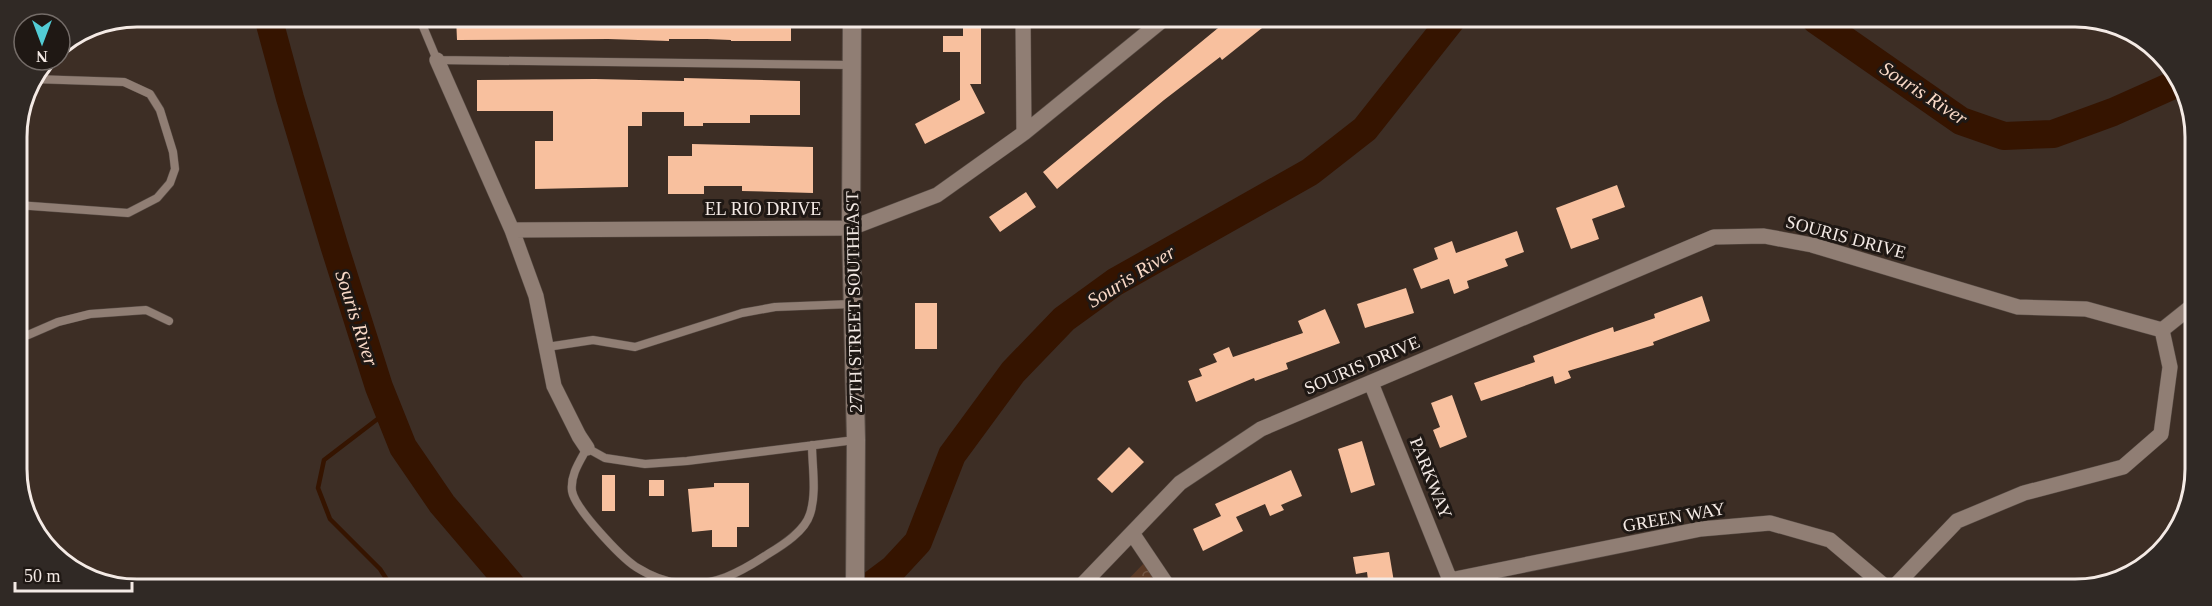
<svg xmlns="http://www.w3.org/2000/svg" width="2212" height="606" viewBox="0 0 2212 606" font-family="'Times New Roman',serif">
<style>
.forest{fill:url(#forest-crowns)}
.lines{fill:none;stroke-linecap:round;stroke-linejoin:round}
.stream{stroke:#351400;stroke-width:4.5}
.river{stroke:#351400;stroke-width:28}
.building{fill:#f8c09e}
.service-casing{stroke:#594d46;stroke-width:9}
.minor-casing{stroke:#594d46;stroke-width:16}
.tertiary-casing{stroke:#594d46;stroke-width:20}
.service{stroke:#907e74;stroke-width:8}
.minor{stroke:#907e74;stroke-width:15}
.tertiary{stroke:#907e74;stroke-width:18}
.labels{text-anchor:middle;dominant-baseline:central;stroke-width:6;stroke-linejoin:round;paint-order:stroke}
.street-label{font-size:18px;fill:#f4eae5;stroke:#1f1814}
.water-label{font-size:20px;font-style:italic;fill:#f9d9c7;stroke:#1f1814}
.rim{fill:none;stroke:#f4eae5;stroke-width:3}
</style>
<defs>
<pattern id="forest-crowns" width="20" height="18" patternUnits="userSpaceOnUse" patternTransform="scale(1.5)"><rect width="20" height="18" fill="#5b3a26"/><path d="M2 6a3 3 0 1 1 6 0M12 15a3 3 0 1 1 6 0" fill="none" stroke="#735745"/></pattern>
</defs>
<rect width="100%" height="100%" fill="#3d2e25"/>
<path class="forest" d="M1147,560L1166,587H1121Z"/>
<g class="lines">
<path class="stream" d="M388,411L324,460L318,488L330,519L380,569L391,586"/>
<path class="river" d="M268,17L290,98L334,245L379,387L403,447L442,504L512,586
M1816,20L1961,121L2004,136L2053,134L2113,112L2178,83
M869,587L893,569L918,542L952,455L1013,372L1064,319L1115,282L1310,172L1365,129L1452,19"/>
</g>
<path class="building" d="M456,17L791,18V41H731V40L707,39H669V41L608,39L457,40Z
M963,18H981V84H970L985,113L925,144L915,124L960,100V52H943V36H963Z
M1229,19H1255L1262,28L1222,60L1220,57L1164,100L1057,189L1043,172Z
M684,78L800,81V115H750V123H703V126H684V112H642V126H628V187L535,189V141H553V111H477V80L595,79L684,81Z
M692,144L813,147V193L742,191V186H704V194H668V156H692Z
M1617,185L1625,207L1592,219L1599,239L1571,249L1556,208Z
M1026,192L1036,207L1000,232L989,217Z
M1517,231L1524,252L1505,259L1508,266L1467,281L1469,288L1454,294L1449,279L1421,289L1413,269L1438,259L1434,248L1452,241L1456,253Z
M1406,288L1414,313L1365,328L1357,304Z
M1702,296L1710,321L1653,342L1654,345L1568,371L1571,378L1555,384L1553,376L1481,401L1474,383L1535,362L1533,356L1593,334L1613,327L1614,332L1655,318L1654,314Z
M915,303H937V349H915Z
M1325,309L1340,343L1286,363L1288,369L1255,381L1254,378L1196,402L1188,381L1202,376L1199,369L1217,362L1213,354L1229,347L1233,357L1303,333L1298,321Z
M1452,395L1467,437L1440,448L1433,430L1440,427L1431,403Z
M1362,441L1375,485L1351,493L1338,449Z
M1129,447L1144,462L1112,493L1097,479Z
M1291,470L1302,496L1281,505L1284,510L1270,516L1265,504L1236,517L1243,531L1203,551L1193,529L1221,516L1215,504Z
M602,475H615V511H602Z
M649,480H664V496H649Z
M714,483H749V527H737V547H712V530L692,532L688,489L714,487Z
M1389,552L1395,588H1369L1367,572L1356,574L1353,557Z"/>
<g class="lines">
<defs>
<path id="service" d="M419,17L437,60L852,65
M17,205L128,213L157,198L170,183L175,169L173,152L160,110L150,94L124,82L33,79
M18,336L28,335L58,322L90,314L146,310L169,321
M547,347L593,340L635,347L742,313L775,307L851,304
M812,445C812,466 817,493 810,514C805,531 783,545 768,554C741,572 712,588 679,583C664,582 649,575 636,567C621,557 575,509 572,491C570,475 580,461 587,448L605,458L645,464L687,461L855,440"/>
<path id="minor" d="M1023,18L1024,133
M437,60L512,230L536,296L554,386L579,436L587,448
M512,230L851,228L937,195L1024,133L1164,19
M2162,330L2192,306
M1371,383L1450,580L1449,588
M1132,533L1169,588
M1450,580L1701,529L1770,523L1830,540L1888,589
M1080,587L1180,483L1261,429L1714,237L1764,236L1812,245L2018,307L2086,309L2162,330
M1892,589L1957,521L2024,493L2123,467L2161,434L2170,367L2162,330"/>
<path id="tertiary" d="M852,18L851,228L856,440L855,587"/>
</defs>
<use href="#service" class="service-casing"/>
<use href="#minor" class="minor-casing"/>
<use href="#tertiary" class="tertiary-casing"/>
<use href="#service" class="service"/>
<use href="#minor" class="minor"/>
<use href="#tertiary" class="tertiary"/>
</g>
<g class="labels">
<g class="street-label">
<text x="763" y="209">EL RIO DRIVE</text>
<text transform="translate(1846 237) rotate(15)">SOURIS DRIVE</text>
<text transform="translate(854 302) rotate(-91)">27TH STREET SOUTHEAST</text>
<text transform="translate(1362 365) rotate(-23)">SOURIS DRIVE</text>
<text transform="translate(1431 478) rotate(68)">PARKWAY</text>
<text transform="translate(1674 517) rotate(-10)">GREEN WAY</text>
</g>
<g class="water-label">
<text transform="translate(1924 93) rotate(33)">Souris River</text>
<text transform="translate(1131 276) rotate(-32)">Souris River</text>
<text transform="translate(357 318) rotate(72)">Souris River</text>
</g>
</g>
<path d="M0 0H2212V606H0ZM137 27H2075A110 110 0 0 1 2185 137V469A110 110 0 0 1 2075 579H137A110 110 0 0 1 27 469V137A110 110 0 0 1 137 27Z" fill="#302925" fill-rule="evenodd"/>
<path class="rim" d="M137 27H2075A110 110 0 0 1 2185 137V469A110 110 0 0 1 2075 579H137A110 110 0 0 1 27 469V137A110 110 0 0 1 137 27Z"/>
<g transform="translate(42 42) rotate(180)"><circle r="28" fill="#1f1814" stroke="#746c68" stroke-width="1.5"/>
<path d="M0-4.5L10 22L0 15L-10 22Z" fill="#52ccd5"/>
<text y="-9" font-size="16" font-weight="bold" text-anchor="middle" fill="#f4eae5">N</text>
</g>
<path d="M15 582v9h117v-9" fill="none" stroke="#f4eae5" stroke-width="3"/>
<text x="24" y="582" font-size="18" fill="#f4eae5" stroke="#1f1814" stroke-width="4.5" paint-order="stroke">50 m</text>
</svg>
